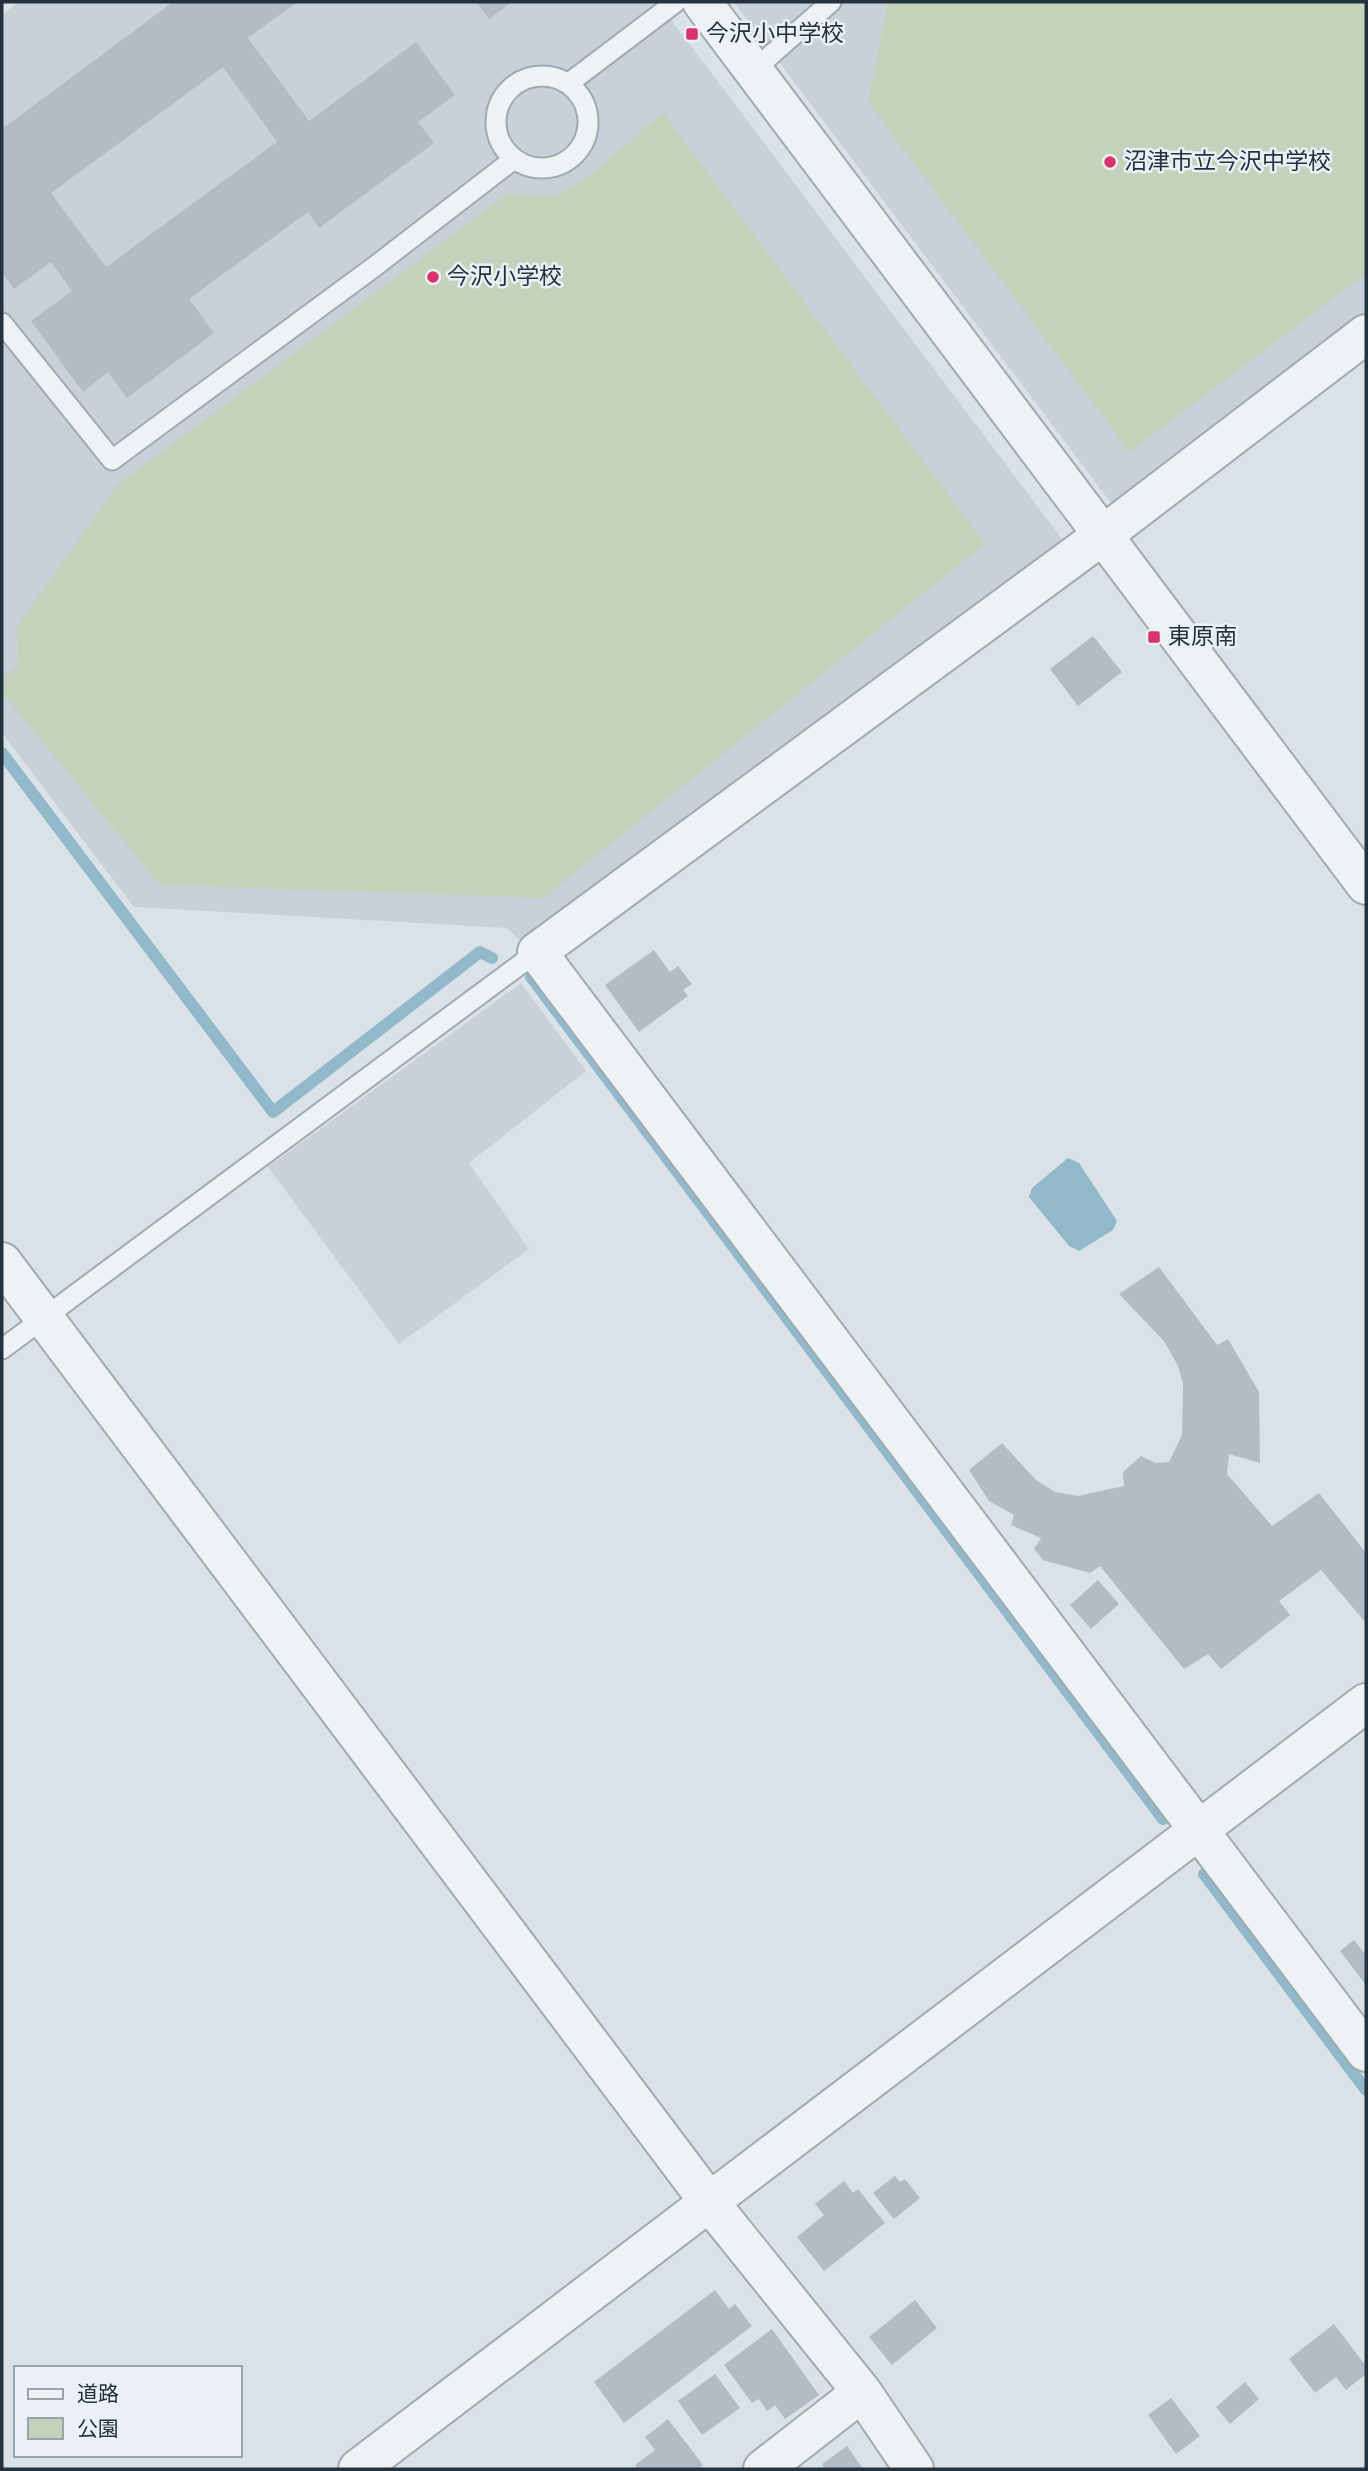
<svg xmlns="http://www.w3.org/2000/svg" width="1368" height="2471" viewBox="0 0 1368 2471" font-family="'Sofia Sans Condensed','Noto Sans JP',sans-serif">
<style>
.built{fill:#c8d1d9}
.green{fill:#c5d2bb}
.water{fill:#91b8cb}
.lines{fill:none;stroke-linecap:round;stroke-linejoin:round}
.stream{stroke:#91b8cb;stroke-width:12}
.building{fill:#b1bcc4;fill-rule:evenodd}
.service-casing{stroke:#a0aab1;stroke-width:23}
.minor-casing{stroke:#a0aab1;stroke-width:42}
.tertiary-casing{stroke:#a0aab1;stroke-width:42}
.service{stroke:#edf2f5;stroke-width:19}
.minor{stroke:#edf2f5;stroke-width:38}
.tertiary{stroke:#edf2f5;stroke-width:38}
.poi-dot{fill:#da326b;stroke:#eaf0f5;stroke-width:2.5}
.labels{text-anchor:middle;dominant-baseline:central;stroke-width:5;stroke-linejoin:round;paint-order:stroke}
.poi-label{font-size:23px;fill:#24323e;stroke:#eaf0f5;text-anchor:start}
</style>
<rect width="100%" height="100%" fill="#dbe2e7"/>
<path class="built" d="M19,2H658L1062,539L528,948L507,928L134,907L2,733V15Z
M734,2H1366V322L1117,511Z
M521,983L586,1071L469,1163L529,1249L399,1344L268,1167Z"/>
<path class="green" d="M888,2H1366V274L1130,452L868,102Z
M663,113L985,544L544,898L160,885L2,693V680L19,663L16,628L117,485L507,194L555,196L585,179Z"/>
<path class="water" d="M1068,1158L1079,1163L1117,1221L1113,1230L1079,1251L1069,1246L1029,1197L1032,1188Z"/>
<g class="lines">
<path class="stream" d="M2,753L273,1112L480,952L492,958
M531,977L1163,1819
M1204,1874L1366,2090"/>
</g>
<path class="building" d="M173,2H297L248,38L309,121L416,42L455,95L418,122L434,143L319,228L308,212L189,299L214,333L127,398L108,372L83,392L31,321L72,291L51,262L14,289L2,272V129ZM223,67L277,142L106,267L51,193Z
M476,2H512L489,19Z
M1093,636L1122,672L1078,706L1050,669Z
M654,950L670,972L678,966L692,984L683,990L688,996L639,1032L605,985Z
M1159,1267L1217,1345L1228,1339L1259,1392L1260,1463L1229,1454L1227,1474L1272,1526L1319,1493L1366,1553V1623L1321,1570L1279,1601L1290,1615L1221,1669L1208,1654L1184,1669L1100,1566L1090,1573L1043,1560L1034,1549L1041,1538L1011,1525L1014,1515L989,1501L969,1470L1002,1443L1036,1480L1055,1492L1078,1496L1124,1486L1123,1472L1141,1456L1156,1463L1169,1462L1182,1435L1183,1384L1178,1366L1164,1341L1119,1294Z
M1098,1580L1119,1604L1091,1629L1070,1605Z
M1354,1940L1366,1955V1985L1340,1951Z
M895,2176L900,2182L905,2179L920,2198L894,2219L873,2193Z
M844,2181L853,2193L858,2189L885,2223L824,2271L797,2237L824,2215L815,2204Z
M715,2290L729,2309L735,2304L752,2326L624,2423L594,2382Z
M915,2300L937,2328L892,2365L869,2337Z
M1334,2324L1366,2366V2374L1346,2390L1336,2377L1315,2393L1289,2359Z
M772,2329L819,2395L785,2419L775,2405L767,2411L759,2399L752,2403L724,2365Z
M715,2374L740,2408L702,2435L678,2401Z
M1245,2382L1259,2399L1230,2424L1216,2407Z
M1171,2398L1200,2436L1176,2454L1148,2415Z
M668,2419L703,2465L698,2469H638L635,2465L655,2450L645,2437Z
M847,2446L863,2469H825L822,2464Z"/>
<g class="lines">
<defs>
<path id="service" d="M754,70L831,2
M496 122a46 46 0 1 1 92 0a46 46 0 1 1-92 0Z
M569,83L676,2
M2,323L112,460L374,267L514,159
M2,1349L537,952"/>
<path id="minor" d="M1366,334L1103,535L537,952L1366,2052
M2,1262L710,2203L862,2392L914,2469
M358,2469L1366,1703
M763,2469L862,2392"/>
<path id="tertiary" d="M702,2L1366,885"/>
</defs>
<use href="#service" class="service-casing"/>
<use href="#minor" class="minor-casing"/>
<use href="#tertiary" class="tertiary-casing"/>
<use href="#service" class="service"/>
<use href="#minor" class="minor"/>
<use href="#tertiary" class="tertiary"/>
</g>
<g class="poi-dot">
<rect x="685" y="27" width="14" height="14" rx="3.5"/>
<circle cx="1110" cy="162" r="7"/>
<circle cx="433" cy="277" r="7"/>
<rect x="1147" y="630" width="14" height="14" rx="3.5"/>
</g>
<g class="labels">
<g class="poi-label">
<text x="706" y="34">今沢小中学校</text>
<text x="1124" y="162">沼津市立今沢中学校</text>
<text x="447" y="277">今沢小学校</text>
<text x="1168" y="637">東原南</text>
</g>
</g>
<rect width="1368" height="2471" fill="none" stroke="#24323e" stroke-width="7"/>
<rect x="14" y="2366" width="228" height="91" fill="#eaf0f5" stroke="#9ba4ac" stroke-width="2"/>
<rect x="28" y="2389" width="35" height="10" fill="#edf2f5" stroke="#9ba4ac" stroke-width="2"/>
<text x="77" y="2401" font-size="21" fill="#24323e">道路</text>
<rect x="28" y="2418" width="35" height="21" fill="#c5d2bb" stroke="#9ba4ac" stroke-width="2"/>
<text x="77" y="2436" font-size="21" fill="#24323e">公園</text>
</svg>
